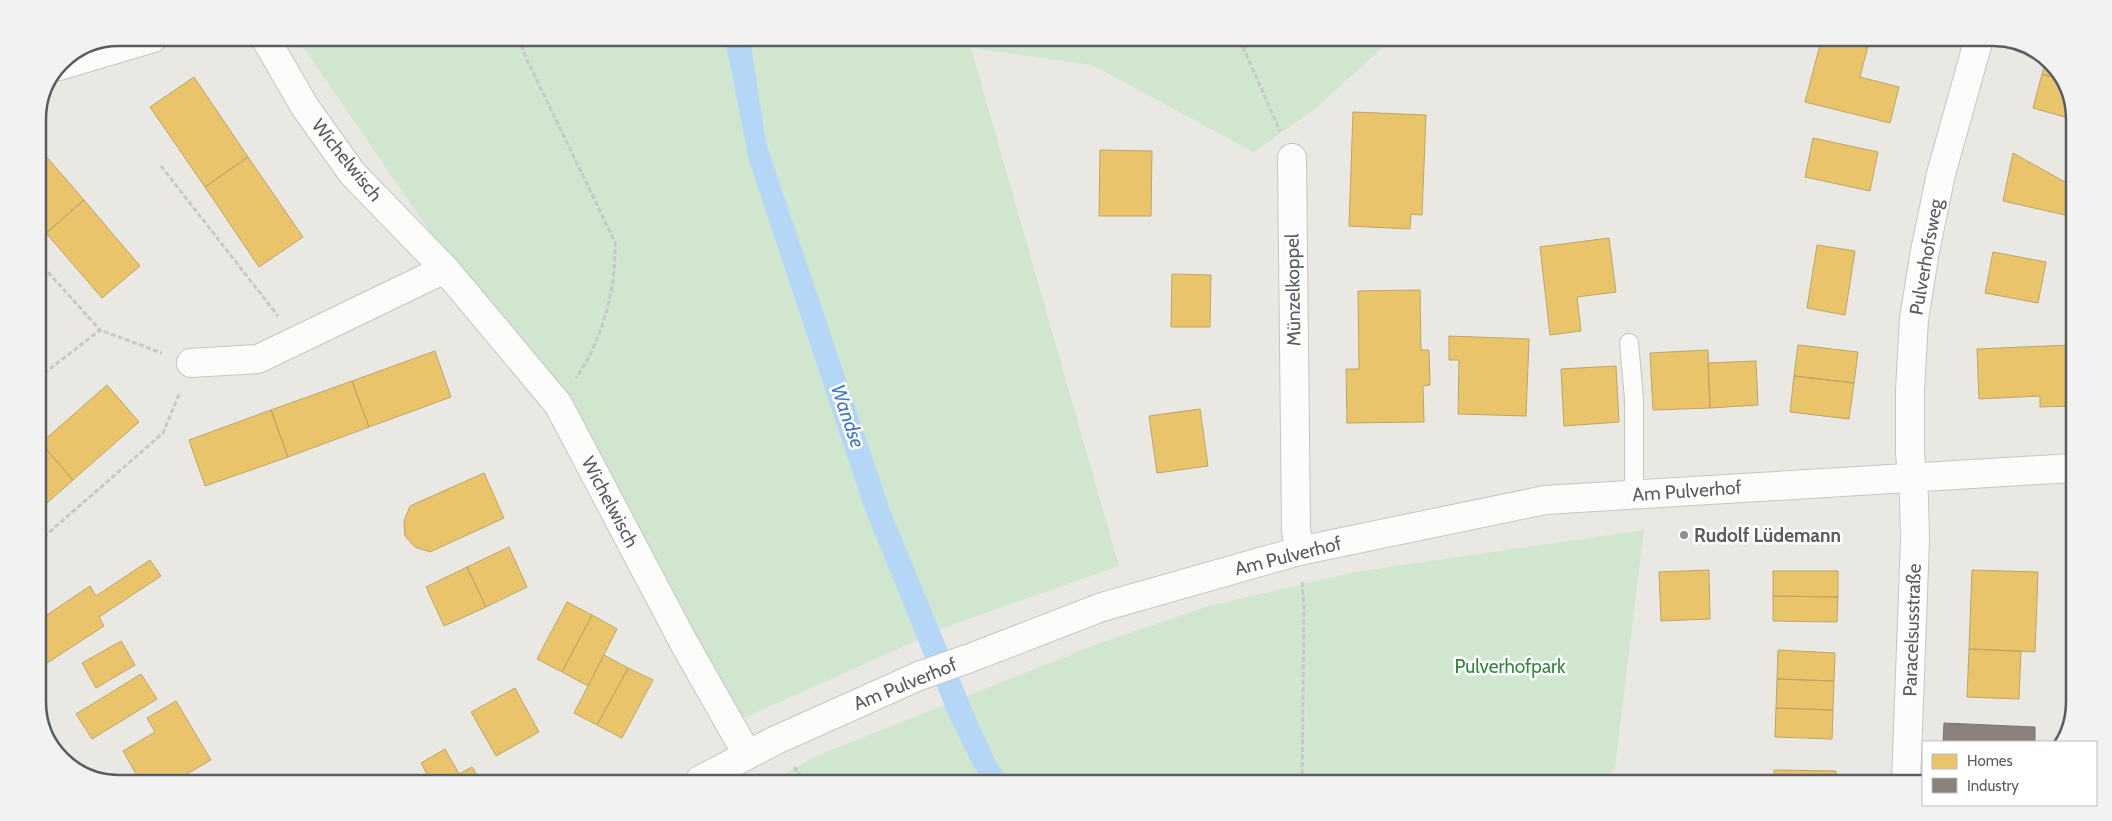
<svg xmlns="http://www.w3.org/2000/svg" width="2112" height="821" viewBox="0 0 2112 821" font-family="Cabin,sans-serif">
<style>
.green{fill:#d0e6cf}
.water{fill:#b4d6f7}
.homes{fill:#e9c46a;stroke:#bea567}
.industry{fill:#8a817c;stroke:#7b7674}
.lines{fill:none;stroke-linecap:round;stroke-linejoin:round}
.lane-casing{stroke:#c5c5c4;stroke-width:20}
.street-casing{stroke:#c5c5c4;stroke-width:30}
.secondary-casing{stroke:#c6c6c5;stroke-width:30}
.path{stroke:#c4cac7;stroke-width:3;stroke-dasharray:5 2.5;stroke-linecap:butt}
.lane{stroke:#fcfcfb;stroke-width:18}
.street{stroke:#fcfcfb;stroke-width:28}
.secondary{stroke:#fcfcfb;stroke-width:28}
.poi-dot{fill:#8b8d8e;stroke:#fff;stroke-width:2}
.labels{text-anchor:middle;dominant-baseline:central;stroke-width:5;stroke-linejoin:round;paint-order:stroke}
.street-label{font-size:19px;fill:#595c61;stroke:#fff}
.poi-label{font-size:19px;font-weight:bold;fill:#595c61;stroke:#fff;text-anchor:start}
.park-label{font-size:19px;fill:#34853e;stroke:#fff}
.water-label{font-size:20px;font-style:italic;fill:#4077c2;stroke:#fff}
.rim{fill:none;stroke:#595c61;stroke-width:2.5}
</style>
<rect width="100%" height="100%" fill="#e9e8e3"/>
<path class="green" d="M297,38L1391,40L1315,109L1254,152L1092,65L971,48L1119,566L951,625L742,719L573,416L442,249Z
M1644,530L1615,766L1605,783L771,781L819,755L1103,642L1209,606L1355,572Z"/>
<path class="water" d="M725,39H750L766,143L890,510L975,716L997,764L1010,781H983L973,765L948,714L864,507L749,160Z"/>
<path class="homes" d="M1821,41L1869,42L1860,77L1899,87L1890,123L1805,102Z
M2046,61L2058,70L2062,80L2042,74Z
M2042,74L2062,80L2071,106L2068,118L2033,108Z
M194,77L248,157L205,187L150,107Z
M1353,112L1426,115L1422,215L1411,214L1410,229L1349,226Z
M1813,138L1878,152L1870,191L1805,177Z
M38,147L84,200L46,233L38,224Z
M1100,150L1152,151L1151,216H1099Z
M2013,153L2074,187V217L2003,201Z
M248,157L303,237L259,267L205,187Z
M84,200L140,266L102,298L46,233Z
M1609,238L1616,292L1577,297L1581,331L1550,335L1540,247Z
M1817,245L1855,251L1845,315L1807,308Z
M1993,252L2046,262L2038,303L1985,293Z
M1172,274L1211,275L1210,327H1171Z
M1420,290L1421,350H1429L1430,385L1423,386L1424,422L1347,423L1346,369H1359L1358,291Z
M1449,336L1529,339L1526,416L1458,414L1459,360H1449Z
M1798,345L1858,352L1854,383L1794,376Z
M2070,345L2072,406L2040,407V396L1979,399L1977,349Z
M1708,350L1710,408L1653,410L1650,353Z
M435,351L451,397L369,427L352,381Z
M1756,361L1758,405L1710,408L1708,363Z
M1616,366L1619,422L1564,426L1561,369Z
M1794,376L1854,383L1849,419L1790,412Z
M352,381L369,427L288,457L271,410Z
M107,385L139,422L73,480L41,443Z
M1200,409L1208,466L1157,473L1149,416Z
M271,410L288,457L205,486L189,440Z
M41,443L73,480L38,511V446Z
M484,473L504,518L430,552L415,547L405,536L404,521L410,506Z
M509,547L527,587L486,607L467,567Z
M150,560L161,576L99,617L104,626L44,665L38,655V621L90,586L96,596Z
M467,567L486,607L444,626L426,587Z
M1709,570L1710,619L1661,621L1659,572Z
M1972,570L2038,572L2035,652L1969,649Z
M1773,571H1838V597L1773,596Z
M1773,596L1838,597L1837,622L1773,621Z
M567,602L592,615L562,672L537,659Z
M592,615L617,629L588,686L562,672Z
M121,641L135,665L96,688L82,663Z
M1969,649L2021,651L2019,699L1967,697Z
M1778,650L1835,653L1834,681L1777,679Z
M604,655L628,668L597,725L574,713Z
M628,668L653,680L622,738L597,725Z
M141,674L157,699L92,739L76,714Z
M1777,679L1834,681L1833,710L1776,708Z
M515,688L539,732L496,756L471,712Z
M176,701L211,760L178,779H139L123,751L155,732L147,718Z
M1776,708L1833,710L1832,739L1775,737Z
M445,749L459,774L472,767L480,780H430L421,763Z
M1774,770L1836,771V783H1774Z"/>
<path class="industry" d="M1944,723L2035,727V742H1943Z"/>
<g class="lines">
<defs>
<path id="lane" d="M1629,343L1634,399V495"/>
<path id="street" d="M265,38L305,107L352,173L445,269L558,404L684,643L747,754
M59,66L153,38
M1292,158L1296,529L1299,551
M191,363L258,359L445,269
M1906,783L1915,539L1914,497L1910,453V390L1914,319L1925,251L1941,174L1978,42"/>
<path id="secondary" d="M700,780L774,741L919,676L970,658L1102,607L1299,551L1545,500L2072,468"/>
</defs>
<use href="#lane" class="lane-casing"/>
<use href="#street" class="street-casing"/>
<use href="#secondary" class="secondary-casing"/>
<path class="path" d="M519,38L527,60L615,242C616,289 603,339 576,378
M1240,40L1280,131
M161,166L278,316
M38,261L100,330
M38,378L100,330L162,353
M38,542L163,433L180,392
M43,721L70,763
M794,767L805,781
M1302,782L1304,608L1302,581"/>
<use href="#lane" class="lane"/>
<use href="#street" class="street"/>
<use href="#secondary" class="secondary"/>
</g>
<circle class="poi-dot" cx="1684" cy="535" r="5"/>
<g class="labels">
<g class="street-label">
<text transform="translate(347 160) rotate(51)">Wichelwisch</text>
<text transform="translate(1926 257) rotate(-80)">Pulverhofsweg</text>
<text transform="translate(1293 290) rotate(-91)">Münzelkoppel</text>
<text transform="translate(1687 491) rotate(-4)">Am Pulverhof</text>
<text transform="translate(610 502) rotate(62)">Wichelwisch</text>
<text transform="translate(1288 556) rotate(-14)">Am Pulverhof</text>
<text transform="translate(1912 630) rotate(-88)">Paracelsusstraße</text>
<text transform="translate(905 684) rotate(-22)">Am Pulverhof</text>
</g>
<g class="poi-label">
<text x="1694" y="535">Rudolf Lüdemann</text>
</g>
<g class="park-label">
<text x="1510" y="666">Pulverhofpark</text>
</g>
<g class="water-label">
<text transform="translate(848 416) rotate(71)">Wandse</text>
</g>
</g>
<path d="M0 0H2112V821H0ZM119 46H1993A73 73 0 0 1 2066 119V702A73 73 0 0 1 1993 775H119A73 73 0 0 1 46 702V119A73 73 0 0 1 119 46Z" fill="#f2f2f2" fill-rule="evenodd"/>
<path class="rim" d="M119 46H1993A73 73 0 0 1 2066 119V702A73 73 0 0 1 1993 775H119A73 73 0 0 1 46 702V119A73 73 0 0 1 119 46Z"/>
<rect x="1922" y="741" width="175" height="65" fill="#ffffff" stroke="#bdbec0"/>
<rect x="1932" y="754" width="25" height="15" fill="#e9c46a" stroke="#bdbec0"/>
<text x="1967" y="766" font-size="15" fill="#595c61">Homes</text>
<rect x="1932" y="778" width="25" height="15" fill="#8a817c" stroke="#bdbec0"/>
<text x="1967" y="791" font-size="15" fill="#595c61">Industry</text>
</svg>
